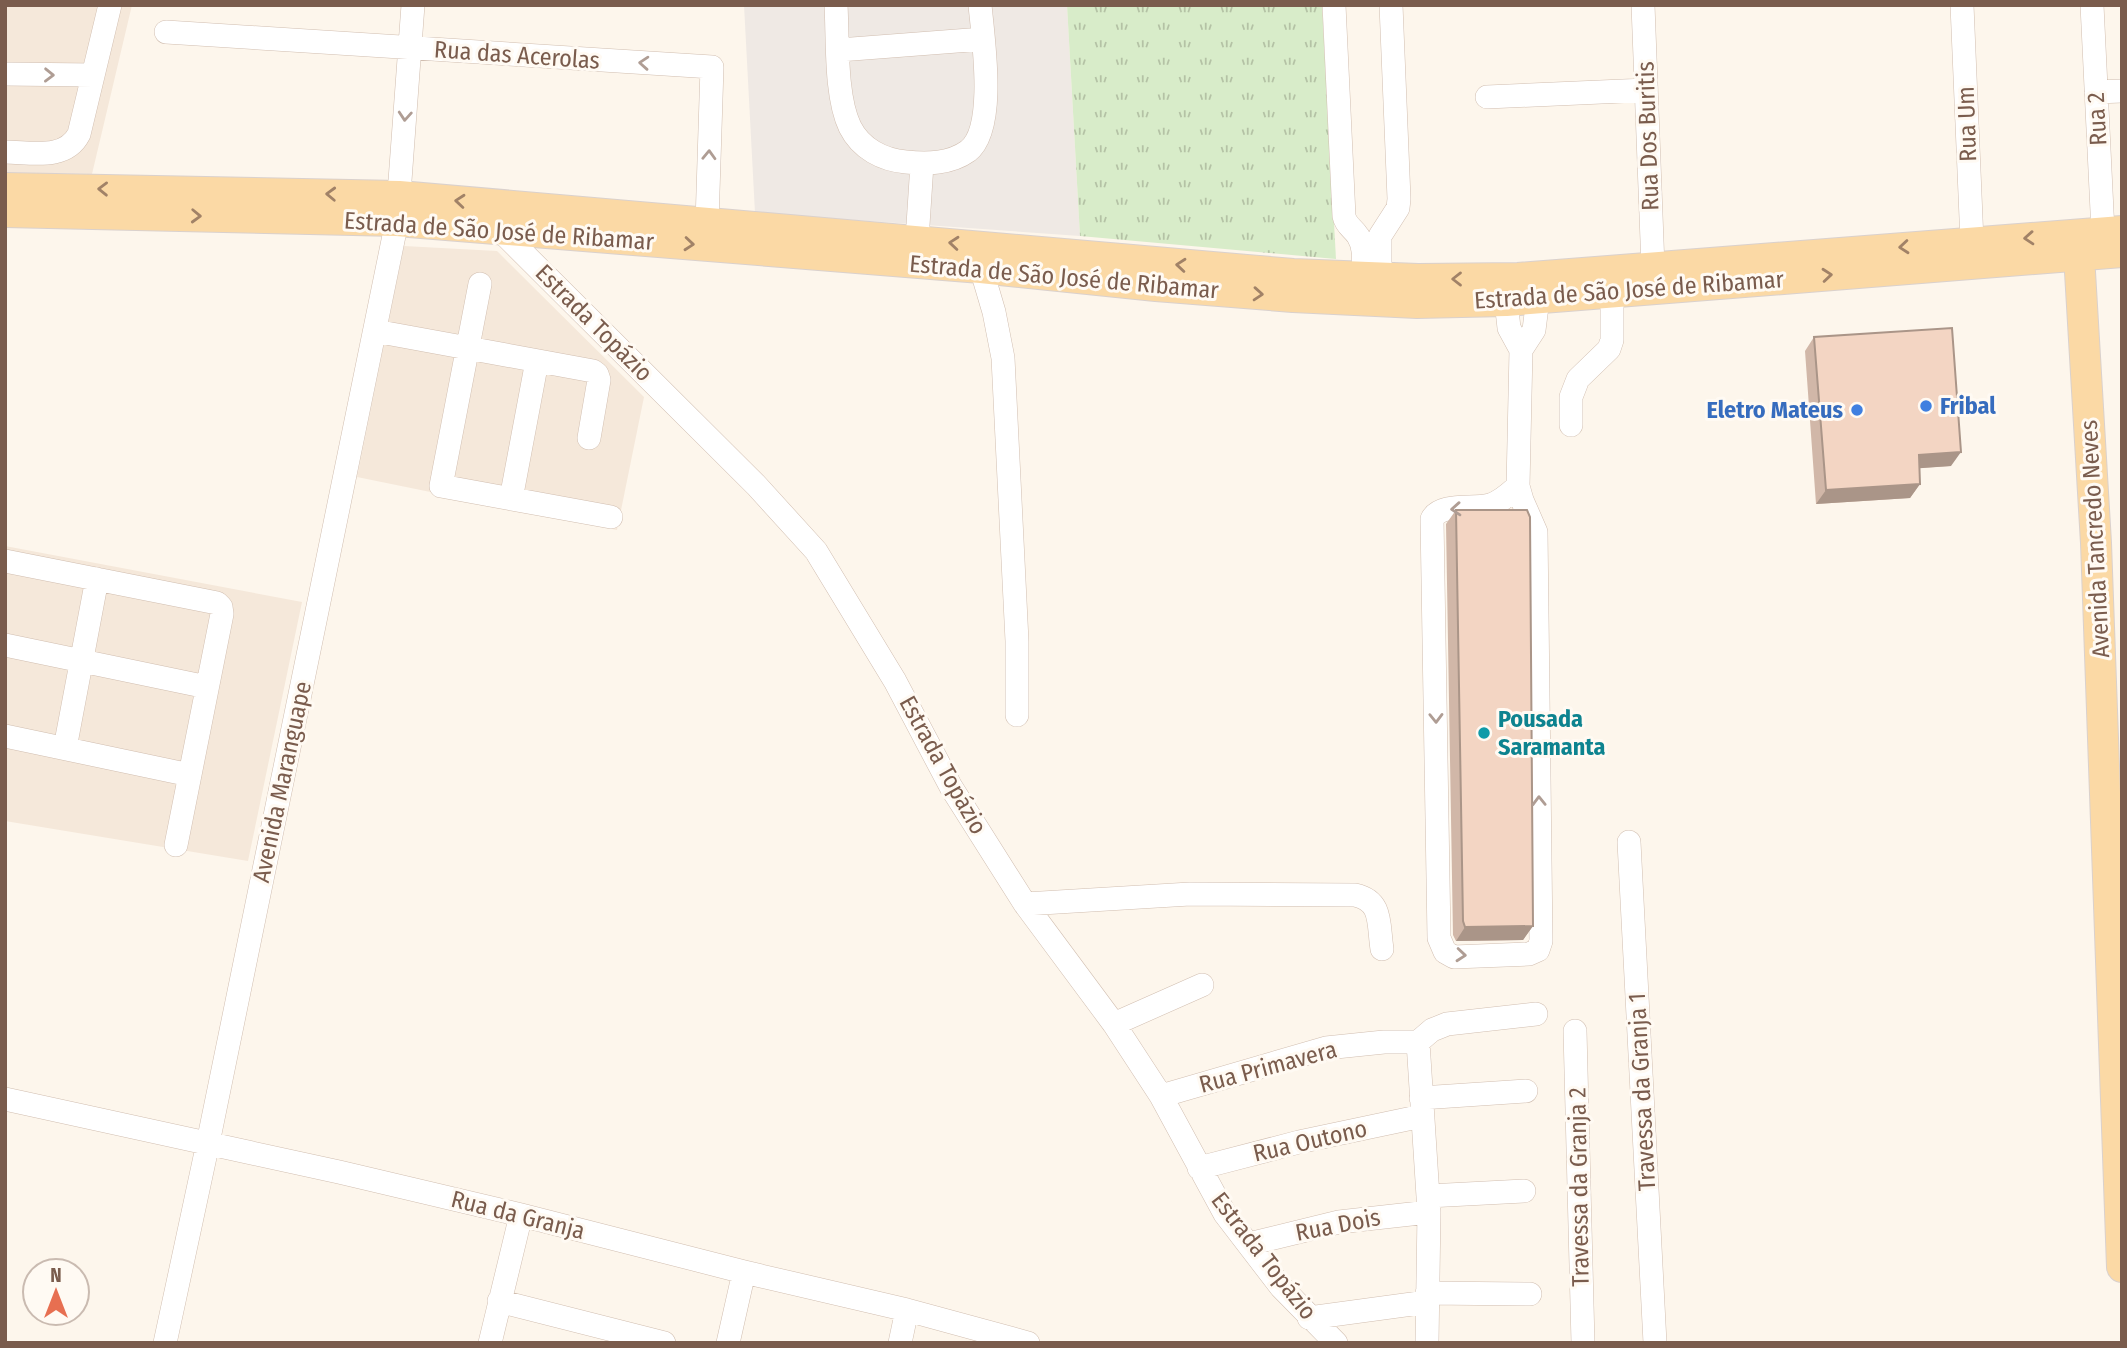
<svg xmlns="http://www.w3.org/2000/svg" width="2127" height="1348" viewBox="0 0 2127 1348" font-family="'Fira Sans Condensed',sans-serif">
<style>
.residential{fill:#f5e8da}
.industrial{fill:#efe9e4}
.grass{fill:url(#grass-tufts)}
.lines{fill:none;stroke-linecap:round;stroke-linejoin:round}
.minor-casing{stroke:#d1beb0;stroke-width:24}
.major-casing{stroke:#dad1cd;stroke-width:32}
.minor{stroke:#fff;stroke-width:23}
.major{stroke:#fbd9a5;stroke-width:30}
.wall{fill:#d1b7a8}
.shaded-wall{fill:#aa9588}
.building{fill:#f3d5c3;stroke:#aa9588;stroke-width:2}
.oneway{stroke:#af9d94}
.oneway2{stroke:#a18267}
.shop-dot{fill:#3f7fe0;stroke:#fffaf3;stroke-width:2.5}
.culture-dot{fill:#0f9aa8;stroke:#fffaf3;stroke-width:2.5}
.labels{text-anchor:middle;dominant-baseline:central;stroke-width:6;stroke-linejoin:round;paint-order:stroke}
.street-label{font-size:24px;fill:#7a5c4d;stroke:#fffaf3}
.shop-label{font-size:24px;font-weight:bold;fill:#366cbe;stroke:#fffaf3;text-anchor:start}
.culture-label{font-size:24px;font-weight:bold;fill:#0d838f;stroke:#fffaf3;text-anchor:start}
</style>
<defs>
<pattern id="grass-tufts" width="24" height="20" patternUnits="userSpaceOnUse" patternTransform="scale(1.75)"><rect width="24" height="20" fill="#d8ecc9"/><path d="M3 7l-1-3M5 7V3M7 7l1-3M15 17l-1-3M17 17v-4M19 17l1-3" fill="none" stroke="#b4c2a5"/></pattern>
</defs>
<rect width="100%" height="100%" fill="#fdf6ec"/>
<path class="residential" d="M5,5H132L92,174L5,173Z
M404,246L497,251L644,397L617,530L357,477Z
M5,546L302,602L248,861L5,821Z"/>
<path class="industrial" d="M744,5H1067L1080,236L755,213Z"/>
<path class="grass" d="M1067,5H1322L1336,259L1080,236Z"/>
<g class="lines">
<defs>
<path id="minor" d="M836,5C838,40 835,96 850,127C861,149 883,160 906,162C927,164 950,164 968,151C997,129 983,38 980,5
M1334,5L1344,216C1346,226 1353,228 1358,236C1366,248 1363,264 1363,277
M1643,5L1653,267
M1962,5L1972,242
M2092,5L2103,232
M166,32L712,67L707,223
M839,50L983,39
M5,74L93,75
M2096,92L2122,91
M1487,97L1646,90
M5,152C31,152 65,161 79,134L110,5
M499,229L756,485L816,551L895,681L951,787L1025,904L1114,1024L1161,1096L1225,1214L1281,1287L1336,1343
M917,240L922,164
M981,268L994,312L1003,358L1017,641V715
M1380,278V236L1398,208L1399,199L1391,5
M480,284L441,486L611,517
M1506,301L1509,328L1521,350L1518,486L1522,500L1536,532L1541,941L1538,950L1529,954L1454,957L1445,952L1439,938L1432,519C1441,502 1474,510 1490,505C1501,502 1510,493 1518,486
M375,331L593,371L597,374L599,380L589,438
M1521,350L1534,330L1538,298
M1571,425V397L1578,379L1609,349L1612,340V293
M511,499L537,361
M5,561L217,603L221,607L222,614L176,845
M5,645L207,687
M5,736L190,775
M65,748L97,579
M1629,842L1655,1343
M1025,904L1190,894L1355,895C1383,901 1378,924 1382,949
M1114,1024L1202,985
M1575,1031L1583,1343
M1418,1042L1429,1212L1427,1343
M1418,1042L1432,1030L1447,1024L1536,1014
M1161,1096L1326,1048L1384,1042H1418
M1421,1098L1526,1091
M5,1099L339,1172L521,1215L744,1272L907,1310L1028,1343
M1199,1168L1299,1142L1422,1116
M1428,1196L1524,1191
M1249,1244L1339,1222L1429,1212
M1427,1293L1530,1294
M499,1301L664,1343
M1309,1318L1427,1302
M165,1343L208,1143L397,221L413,5
M490,1343L521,1215
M728,1343L744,1272
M900,1343L907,1310"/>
<path id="major" d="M5,188L399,196L1293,274L1418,279L1518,278L2122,231
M5,212L397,221L981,268L1156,286L1293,297L1417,303L1506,301L2122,252
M2070,238L2079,255L2096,543L2122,1267"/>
</defs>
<use href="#minor" class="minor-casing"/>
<use href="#major" class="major-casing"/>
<use href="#minor" class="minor"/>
<use href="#major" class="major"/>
</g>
<path class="wall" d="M1814,337L1951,466L1919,468L1920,484L1910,498L1816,504L1805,351Z
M1456,510L1533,926L1523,940L1456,941L1453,935L1446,524Z"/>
<path class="shaded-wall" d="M1961,452L1951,466L1909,469L1919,455Z
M1920,484L1910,498L1816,504L1826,490Z
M1533,926L1523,940L1456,941L1465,927Z"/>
<path class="building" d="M1952,328L1961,452L1919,455L1920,484L1826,490L1814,337Z
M1456,510H1527L1530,517L1533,926L1465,927L1463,921Z"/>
<defs><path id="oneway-chevron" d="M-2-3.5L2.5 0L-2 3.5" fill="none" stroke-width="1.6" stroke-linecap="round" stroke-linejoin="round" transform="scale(1.75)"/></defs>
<g class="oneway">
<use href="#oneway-chevron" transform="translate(644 63) rotate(-176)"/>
<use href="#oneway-chevron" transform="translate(49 75) rotate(1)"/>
<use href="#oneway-chevron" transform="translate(405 116) rotate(94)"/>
<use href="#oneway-chevron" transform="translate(709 155) rotate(-88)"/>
<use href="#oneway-chevron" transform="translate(1456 509) rotate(176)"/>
<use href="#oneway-chevron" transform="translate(1436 718) rotate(89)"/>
<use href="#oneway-chevron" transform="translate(1539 801) rotate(-91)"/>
<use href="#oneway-chevron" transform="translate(1461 955) rotate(5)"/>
</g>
<g class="oneway2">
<use href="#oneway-chevron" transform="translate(103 189) rotate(-179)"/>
<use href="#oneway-chevron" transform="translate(331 194) rotate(-178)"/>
<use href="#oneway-chevron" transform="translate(460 201) rotate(-175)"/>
<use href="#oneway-chevron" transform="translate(196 216) rotate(2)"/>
<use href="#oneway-chevron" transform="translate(2029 238) rotate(176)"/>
<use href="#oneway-chevron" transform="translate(954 243) rotate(-175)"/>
<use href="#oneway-chevron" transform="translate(689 244) rotate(5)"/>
<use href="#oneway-chevron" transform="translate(1904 247) rotate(175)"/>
<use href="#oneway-chevron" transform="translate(1181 265) rotate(-175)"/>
<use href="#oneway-chevron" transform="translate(1827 275) rotate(-5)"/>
<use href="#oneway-chevron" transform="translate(1457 279) rotate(180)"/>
<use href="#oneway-chevron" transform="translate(1258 294) rotate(4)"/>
</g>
<g class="shop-dot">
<circle cx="1926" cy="406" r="7"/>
<circle cx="1857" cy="410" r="7"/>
</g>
<circle class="culture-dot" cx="1484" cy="733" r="7"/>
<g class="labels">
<g class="street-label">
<text transform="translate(517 55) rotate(4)">Rua das Acerolas</text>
<text transform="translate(2097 119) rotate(-93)">Rua 2</text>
<text transform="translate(1967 124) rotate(-92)">Rua Um</text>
<text transform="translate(1648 136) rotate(-92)">Rua Dos Buritis</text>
<text transform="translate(499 231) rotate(4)">Estrada de São José de Ribamar</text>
<text transform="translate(1064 277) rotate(5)">Estrada de São José de Ribamar</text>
<text transform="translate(1629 290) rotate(-4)">Estrada de São José de Ribamar</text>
<text transform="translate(594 323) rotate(45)">Estrada Topázio</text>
<text transform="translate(2095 539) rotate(-93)">Avenida Tancredo Neves</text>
<text transform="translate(943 765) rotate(61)">Estrada Topázio</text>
<text transform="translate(282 782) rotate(-78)">Avenida Maranguape</text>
<text transform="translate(1268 1067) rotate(-15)">Rua Primavera</text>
<text transform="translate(1642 1092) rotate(-93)">Travessa da Granja 1</text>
<text transform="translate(1310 1141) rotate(-13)">Rua Outono</text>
<text transform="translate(1579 1187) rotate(-91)">Travessa da Granja 2</text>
<text transform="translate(518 1215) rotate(14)">Rua da Granja</text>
<text transform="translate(1338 1225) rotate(-11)">Rua Dois</text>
<text transform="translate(1264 1256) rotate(52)">Estrada Topázio</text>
</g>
<g class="shop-label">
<text x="1940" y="406">Fribal</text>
<text x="1843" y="410" text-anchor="end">Eletro Mateus</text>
</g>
<g class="culture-label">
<text x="1498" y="719">Pousada<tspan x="1498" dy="28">Saramanta</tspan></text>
</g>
</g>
<rect width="2127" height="1348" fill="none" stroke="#7a5c4d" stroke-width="14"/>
<g transform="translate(56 1292)"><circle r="33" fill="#fffaf3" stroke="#cabbb1" stroke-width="2"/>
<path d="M0-5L12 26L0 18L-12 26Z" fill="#e76f51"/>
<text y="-10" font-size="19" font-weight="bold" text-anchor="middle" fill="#7a5c4d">N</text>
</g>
</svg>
